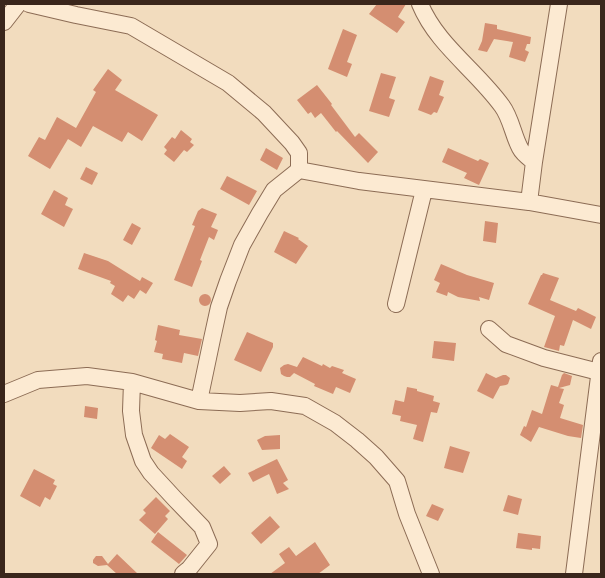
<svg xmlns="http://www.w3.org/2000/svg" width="605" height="578" viewBox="0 0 605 578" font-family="'IBM Plex Serif',serif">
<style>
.building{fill:#d48e71}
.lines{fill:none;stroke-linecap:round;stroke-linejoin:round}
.minor-casing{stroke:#8c6c55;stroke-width:18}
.minor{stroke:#fcead2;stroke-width:16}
</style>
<rect width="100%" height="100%" fill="#f2dcbe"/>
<path class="building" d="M377,4H406L398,17L405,22L397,33L369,14Z
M485,23L497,25V29L531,37L530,44H527L525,50L529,52L525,62L509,57L513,42L494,39L487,52L478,50L482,41Z
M343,29L357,35L347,62L352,64L347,77L328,69Z
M108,69L122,80L115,90L158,115L142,141L128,132L122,142L93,126L81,147L68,139L50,169L28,156L39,137L45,140L57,117L76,128L96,92L93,90Z
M381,73L396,77L389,98L395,100L389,117L369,111Z
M430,76L444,81L439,95L444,97L437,113L434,112L431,115L418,110Z
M317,85L332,104L331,105L355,137L359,133L378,152L368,163L337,131L336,132L321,113L315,118L311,112L308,114L297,100Z
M181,130L192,139L190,142L194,145L187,152L184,150L174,162L164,154L167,150L164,147L172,137L175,139Z
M266,148L283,158L277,170L260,160Z
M448,148L478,161L480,159L489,163L479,185L464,178L467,173L442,162Z
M86,167L98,173L92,185L80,179Z
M227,176L257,191L249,205L220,189Z
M54,190L68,198L65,205L73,209L64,227L41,214Z
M202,208L217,214L211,227L218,230L214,240L209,237L200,260L202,261L192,287L174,280L195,226L192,225L198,211Z
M485,221L498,223L496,243L483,241Z
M132,223L141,228L132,245L123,240Z
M284,231L299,238L298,239L308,246L296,264L274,252Z
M84,253L108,261L140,281L142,277L153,283L146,294L140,290L134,299L128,295L123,302L111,294L115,286L110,283L111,281L78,269Z
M441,264L467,275L494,283L489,300L479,297L480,301L458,297L448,292L447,296L436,292L440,283L434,280Z
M543,273L559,278L550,300L576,311L578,308L596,317L591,329L573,320L564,346L560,345L559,351L544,347L555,316L528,304L541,275H542Z
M199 300a6 6 0 1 1 12 0a6 6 0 1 1-12 0Z
M158,325L180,330L179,335L202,339L198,356L184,353L182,363L162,359L163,354L154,352L157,341L155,340Z
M247,332L273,343V347L261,372L234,360Z
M434,341L456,343L454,361L432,358Z
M303,357L322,366L323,364L330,368L332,366L344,370L342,373L356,379L350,393L336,387L333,394L314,386L315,384L294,373L290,377H287L284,376L281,374L280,368L284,365L288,364L297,367Z
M486,373L496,378L503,375H506L510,378L508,384L506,385L500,386L493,399L477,391Z
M564,373L572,376L570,385L559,388L564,389L559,403L564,405L560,418L583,425L581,438L568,436L539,427L531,442L520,435L524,426L526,427L532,410L542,414L551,385L558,387L562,375Z
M407,387L417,389V391L434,396L433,401L440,403L437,413L431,412L423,442L413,439L417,425L400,421L401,416L392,414L395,400L404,402Z
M85,406L98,408L97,419L84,417Z
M170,434L189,447L182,457L187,461L182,469L151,448L159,435L165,439Z
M280,435V449L262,450L257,440L265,436Z
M450,446L470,452L463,473L444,468Z
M277,459L288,480L283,483L289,489L277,494L269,474L253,482L248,473Z
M224,466L231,474L220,484L212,476Z
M34,469L55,480L53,484L57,486L50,500L45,497L40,507L20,496Z
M508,495L522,499L518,515L503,511Z
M156,497L170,511L165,516L168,519L155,534L139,520L146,513L143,510Z
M432,504L444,509L438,521L426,516Z
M270,516L280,527L261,544L251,533Z
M158,532L187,555L179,564L151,542Z
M518,533L541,536L540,549L532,548V550L516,548Z
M315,542L330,565L318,574H270L285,563L279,554L289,547L296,556Z
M117,554L138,574H117L107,565L98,566L93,563V560L96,556H102L108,564Z"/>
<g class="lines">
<defs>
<path id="minor" d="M29,4L76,15L131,26L228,83L264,113L292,143L299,153V170
M420,4C437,45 476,70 502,106C511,118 513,135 520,148C523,154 529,158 534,162
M4,22L18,4
M529,202L534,162L559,4
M396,304L424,190
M489,329L506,344L544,358L599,372
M132,382L131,411L134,435L143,461L151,473L175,499L202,527L209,544L189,569L183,574
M4,394L38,380L87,376L132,382L199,401L240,403L271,401L305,406L335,423L357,440L376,457L397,481L407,514L431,574
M199,401L212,339L219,307L228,281L242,245L260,213L274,190L299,170L359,181L529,202L601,215
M574,574L601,361"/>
</defs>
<use href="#minor" class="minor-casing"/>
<use href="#minor" class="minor"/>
</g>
<rect width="605" height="578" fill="none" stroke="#3a261b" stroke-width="10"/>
</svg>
